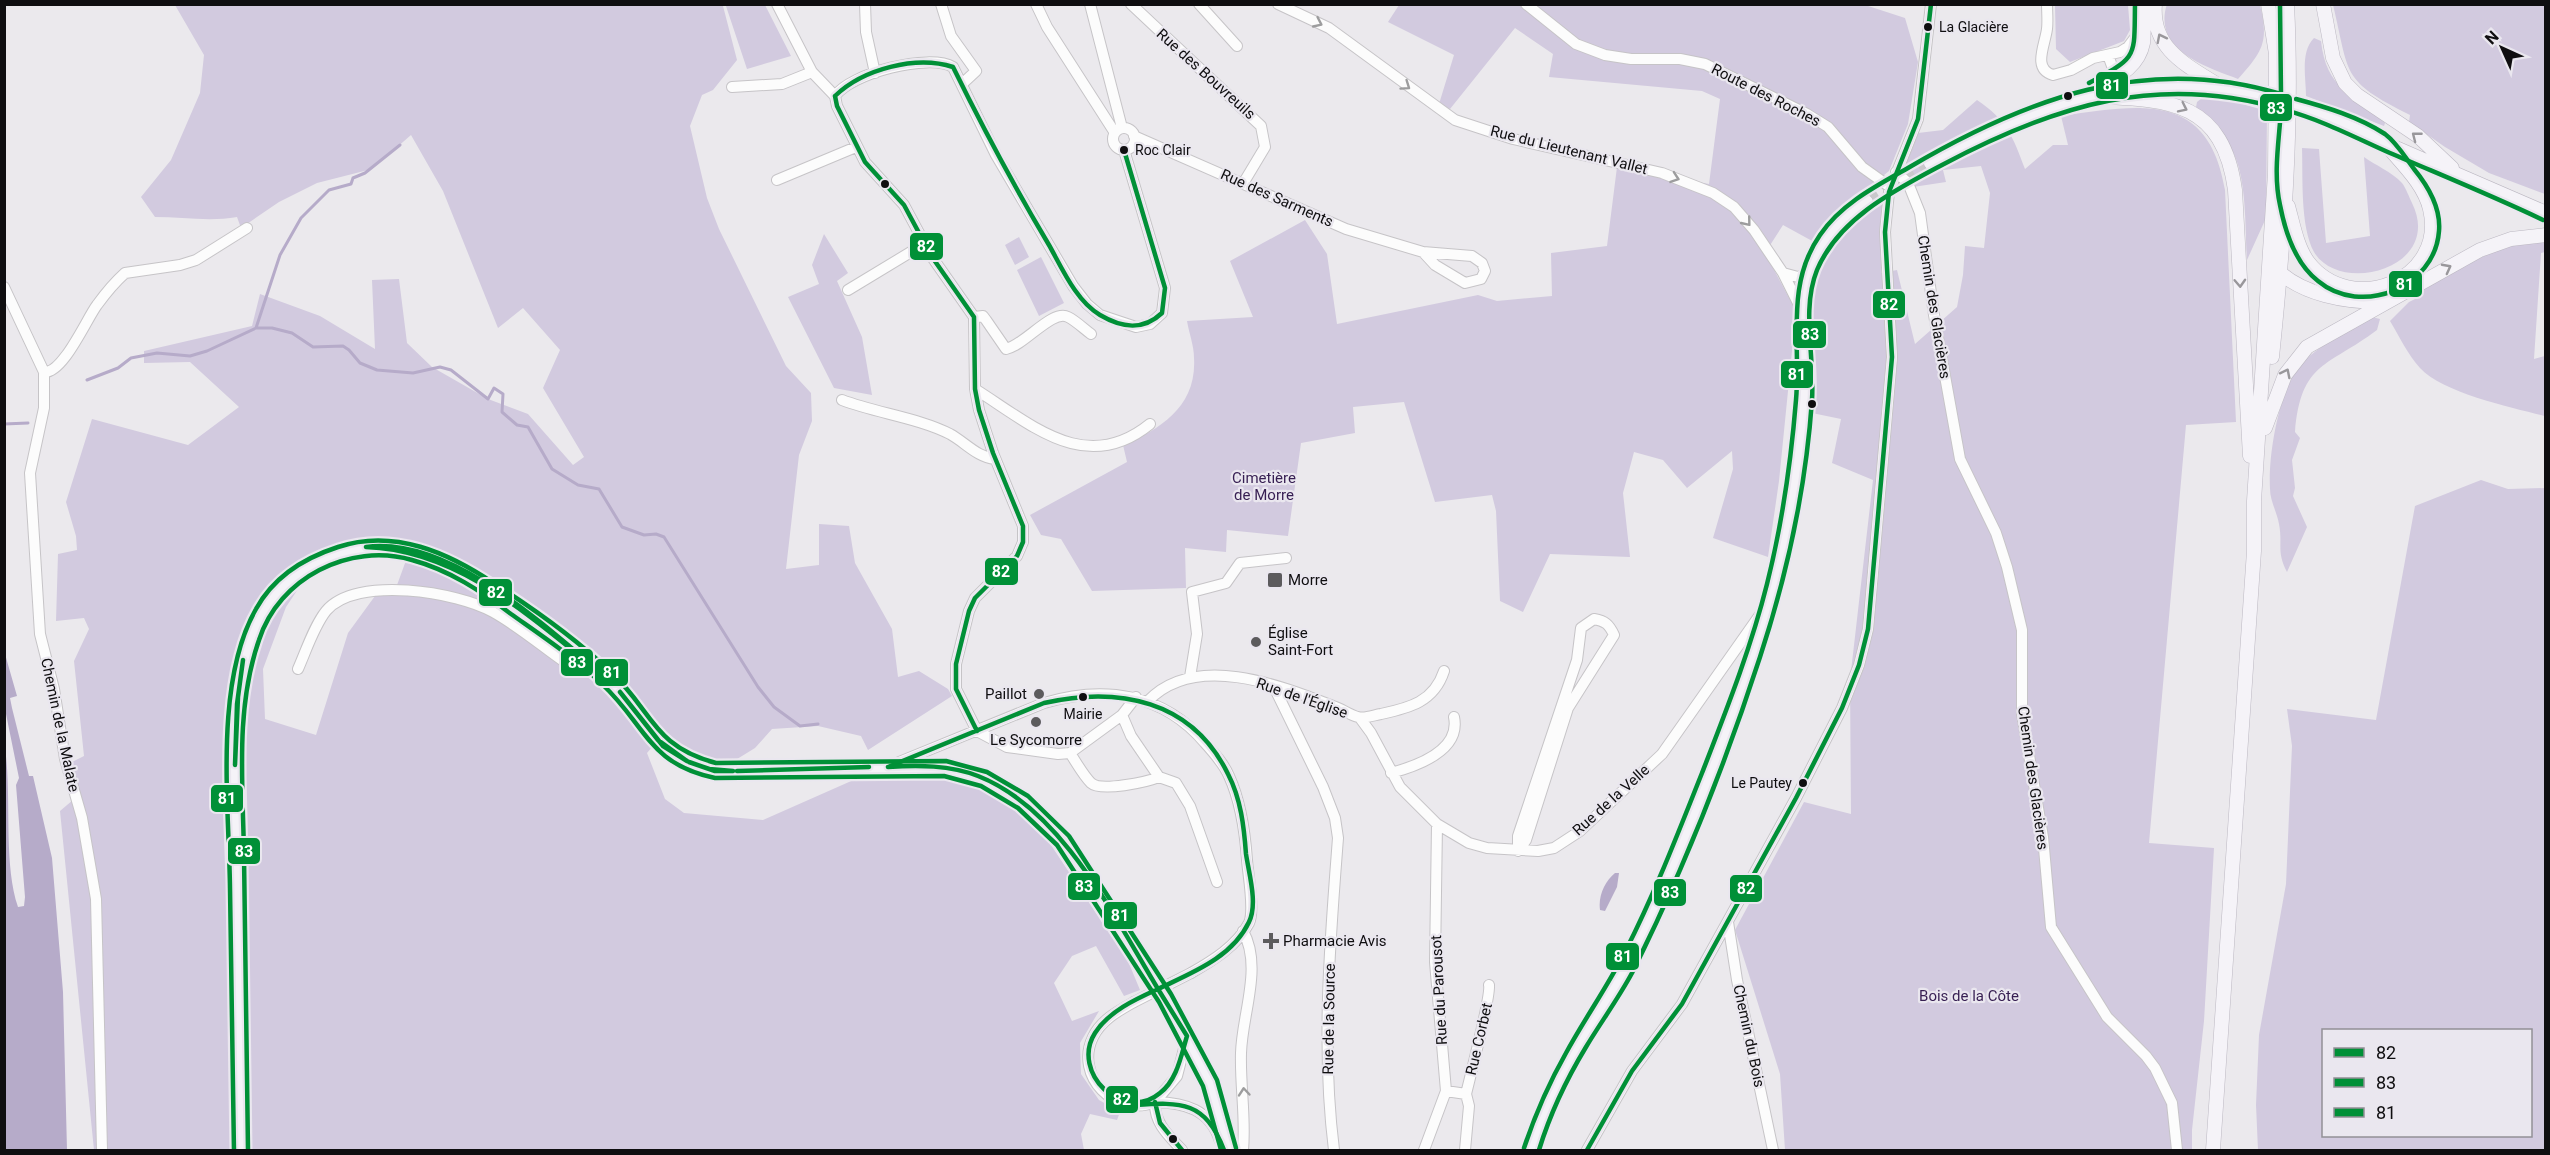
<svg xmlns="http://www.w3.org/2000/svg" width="2550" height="1155" viewBox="0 0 2550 1155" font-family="Roboto,sans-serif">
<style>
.green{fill:#d2cadf;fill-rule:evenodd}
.water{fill:#b6abc9}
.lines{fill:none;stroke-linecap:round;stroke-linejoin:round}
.stream{stroke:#b6abc9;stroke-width:3}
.major-tunnel{stroke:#cac8cc;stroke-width:14;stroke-dasharray:14 7;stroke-linecap:butt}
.minor-casing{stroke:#c6c4c7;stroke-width:12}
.major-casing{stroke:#bcb8c2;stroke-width:15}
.minor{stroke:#fcfcfc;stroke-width:10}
.major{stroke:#f5f3f8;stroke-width:14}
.minor-bridge-casing{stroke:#c6c4c7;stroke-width:12;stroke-linecap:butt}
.major-bridge-casing{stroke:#bcb8c2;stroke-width:15;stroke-linecap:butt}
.minor-bridge{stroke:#fcfcfc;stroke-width:10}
.major-bridge{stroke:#f5f3f8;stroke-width:14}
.bus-1-casing{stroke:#eae7ef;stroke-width:9}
.bus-2-casing{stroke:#eae7ef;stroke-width:9}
.bus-3-casing{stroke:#eae7ef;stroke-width:9}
.bus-1{stroke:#009037;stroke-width:4.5}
.bus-2{stroke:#009037;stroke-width:4.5}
.bus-3{stroke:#009037;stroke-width:4.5}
.oneway{stroke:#9d9d9e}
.oneway2{stroke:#99979b}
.bus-dot{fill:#0f0e10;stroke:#eae7ef;stroke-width:2}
.poi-dot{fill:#5c5b5d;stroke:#eae7ef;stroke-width:2}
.labels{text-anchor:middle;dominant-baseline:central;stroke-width:4.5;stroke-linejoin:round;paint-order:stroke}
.bus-label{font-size:14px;fill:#0f0e10;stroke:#eae7ef;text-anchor:start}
.street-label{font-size:15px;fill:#0f0e10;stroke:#eae7ef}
.park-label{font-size:15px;fill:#371f53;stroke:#eae7ef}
.poi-label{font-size:15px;fill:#0f0e10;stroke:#eae7ef;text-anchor:start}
.line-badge{stroke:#eae7ef;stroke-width:2}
.badge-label{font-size:16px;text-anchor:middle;font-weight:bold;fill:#fff}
</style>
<rect width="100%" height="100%" fill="#ebe9ed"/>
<path class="green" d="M1862,4L1905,18L1918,62L1908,124L1889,171L1839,212L1814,242L1783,225L1765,253L1796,311L1779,481L1768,557L1713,538L1733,469L1732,451L1687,488L1663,460L1634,452L1623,493L1630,557L1550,554L1523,612L1500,601L1496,511L1492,495L1435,502L1404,402L1353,407L1355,433L1301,443L1288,536L1227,530L1226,552L1185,548L1186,588L1092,591L1061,539L1041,535L1030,515L1127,462L1123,445C1161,429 1197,406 1194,358C1194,346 1189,333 1187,321L1253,317L1230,261L1305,220L1327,254L1337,324L1478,295L1497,301L1552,296L1551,253L1607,246L1617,167L1709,184L1720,99L1702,91L1549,77L1553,54L1515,28L1450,109L1439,104L1454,55L1388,22L1399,5Z
M2167,4L2260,5C2269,42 2263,51 2238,79C2206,67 2152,50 2167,4Z
M175,5H725L723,6L737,60L713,90L702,95L690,126L707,198L719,229L786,366L811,393L812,421L799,455L786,569L819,565V524L849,526L855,563L892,629L898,677L919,671L948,689L952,696L868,750L861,736L818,726L772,729L755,748L729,764L699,760L660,738L647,753L665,799L684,813L763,820L858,778L935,776L972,785L1018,807L1045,836L1128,961L1140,990L1124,996L1096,946L1072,956L1054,983L1072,1021L1099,1011L1080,1043L1081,1074L1099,1100L1120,1112L1117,1120L1090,1114L1081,1134L1084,1150H94L60,811L80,794L72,762L84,756L74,661L89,629L84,618L56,621L58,554L77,550L76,536L66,502L92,419L188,445L239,407L190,362L144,363V351L252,326L260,294L320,316L375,349L372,280L399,279L407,343L432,367L488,399L528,414L573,465L584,457L543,388L560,350L523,308L498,328L443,191L411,135L372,169L317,183L279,202L241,228L237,217C210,222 182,217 155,217L141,197L171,160L200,93L204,55ZM369,554L408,555L393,596H375L348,633L316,735L265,719L263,669L286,607L300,586L334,564Z
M728,5H765L791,56L747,69L726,6Z
M2055,5H2128L2130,30L2124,41L2070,62L2056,49Z
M2333,5H2545V194L2489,173L2445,147L2409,122L2410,115C2340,80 2350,75 2333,5Z
M2314,38L2321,41C2326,89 2353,94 2385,123L2384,126L2306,96C2306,78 2300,52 2314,38Z
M2207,94L2267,111L2266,218L2247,260C2245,229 2247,183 2234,154C2225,136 2211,122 2196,107L2197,102Z
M1977,100C2007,120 2013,137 2025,169L2053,145H2068L2061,116C2140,105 2208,90 2225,190L2236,422L2186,425L2149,843L2214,848L2204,1021L2192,1130V1150H1785L1780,1074L1735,930L1804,802L1851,814L1850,680L1873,480L1832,463L1841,419L1812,413C1812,378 1804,275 1823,250C1840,228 1860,214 1883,200L1881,273L1897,270L1915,344L1957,307L1963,275L1965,246L1984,248L1990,193L1981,166L1943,170L1946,182L1913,187L1906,163L1918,133L1943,130Z
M2302,148L2319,149L2326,243L2370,236L2364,157C2375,165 2392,172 2402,183C2406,188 2409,197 2412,203C2444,268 2340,296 2314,252C2300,226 2303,178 2302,148Z
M824,234L848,273L837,281L862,337L872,395L834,388L788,297L819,284L812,265Z
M1019,237L1029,257L1015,265L1005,245Z
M2545,240V252L2541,253L2534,359L2545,356V416C2513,408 2443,393 2420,368C2408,355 2399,336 2390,321L2409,302L2419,297L2416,292C2458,269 2496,244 2545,240Z
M1041,257L1064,303L1039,316L1017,270Z
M2372,317L2380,319L2377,330C2328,367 2301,361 2295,432L2300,438L2292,460L2295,488L2293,496L2307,527L2287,572C2276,551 2283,545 2279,524C2277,512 2270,501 2270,489C2268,455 2279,387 2303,362C2322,343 2349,331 2372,317Z
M2481,480L2508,489L2545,488V1150H2258L2256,1105L2259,1035L2286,884L2292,746L2287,709L2376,720L2415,506ZM2324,1030H2530V1136H2324Z"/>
<path class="water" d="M5,654L17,696L10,698L12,708L29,776H33L52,858L63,992L67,1150H5V748C12,797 3,862 18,907L24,906L25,897L16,785L19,778L5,709Z
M1615,873H1619L1617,887L1605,911L1600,910C1598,896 1605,881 1615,873Z"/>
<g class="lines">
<path class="stream" d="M256,328L280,255L301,218L329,190L351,184L353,178L365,173L400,145
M87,380L118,368L131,358L157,353L190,356L207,351L256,328H272L292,333L313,347L343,346L349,350L360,363L377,370L413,373L440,367L451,370L488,399L494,388L503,394L502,412L517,425L528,427L552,469L578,485L599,489L622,527L644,535L656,534L664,537L758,687L774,707L800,726L818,724
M4,424L28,423"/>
<path class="major-tunnel" d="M1866,202L1931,163"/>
<defs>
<path id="minor" d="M777,4L812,72L835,96L837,106L865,162L904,205L932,257L974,317L975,389L979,410L993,453L1023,526V542L1017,556L975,598L969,611L956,664V689L977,731
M865,4L866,32L875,73
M941,4L951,36L976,71L962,84
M1036,4L1047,27L1115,133
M1090,4L1122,128
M1131,4L1261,126L1265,147L1244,182
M1199,4L1237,46
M1278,4L1329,28L1455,120L1513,139L1662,173L1713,193L1734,207L1754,230L1783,273L1803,313
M1526,4L1576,44L1605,55L1631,59H1680L1705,64L1807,114L1828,127L1862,167L1890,187
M2047,4C2047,12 2048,21 2047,29C2045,45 2032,69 2053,75L2071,70L2093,58L2120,52L2128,47L2143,27
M2108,55L2116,77
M732,87L782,84L812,72
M835,96C851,73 929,53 953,67L996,155L1073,286L1087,304L1100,315L1136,327L1150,324L1162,313L1165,288L1124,150
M1113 139a11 11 0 1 1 22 0a11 11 0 1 1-22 0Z
M1134,136L1346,229L1423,252L1472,256L1482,263L1485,271L1481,279L1465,283L1435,265L1423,252
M1896,172L1908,183L1920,213L1934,315L1960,459L1996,533L2007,567L2022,630V714L2043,837L2051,927L2107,1017L2146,1056L2155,1068L2172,1103L2177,1150
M777,180L856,147
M1783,273L1798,277L1808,273
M4,287L44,372V408L30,473L40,634L54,689L65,759L82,818L96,899L102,1150
M848,290L924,244
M974,317L983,316L986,320L1006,349C1025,345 1052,309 1068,317C1076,321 1083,328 1091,334
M44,372C63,374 87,318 97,305C105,294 115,282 125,273L180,265L196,260L247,228
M975,389C1032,425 1086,476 1150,424
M842,400C876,413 919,418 950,434C966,443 977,457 995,459
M1594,619C1605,621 1609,624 1614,635L1568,708L1526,840L1518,851V836L1577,660L1581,628Z
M298,669C306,651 314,626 326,611C356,575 458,592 493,612C520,627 544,648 569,665L580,669L595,668
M1190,677L1197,634L1192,592L1226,583L1240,563L1286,558
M1273,685L1323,787L1335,818L1338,838C1330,941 1321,1047 1334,1150
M1148,701C1195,652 1279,685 1333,706C1342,709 1350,715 1358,717C1365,719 1374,715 1381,714C1409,708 1434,702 1444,671
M1122,715L1131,736L1159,777L1176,783L1190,806L1217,882
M1360,718L1371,733L1400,787L1437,824L1469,843L1487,848L1538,851L1554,848L1580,831L1662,754L1769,602
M977,731L1007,747L1058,754L1070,753L1122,715L1136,697
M1070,753C1076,762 1083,775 1091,783C1101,792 1147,782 1159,777
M887,767L1044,703C1104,685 1163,693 1205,743C1214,753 1224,764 1229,776C1241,802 1245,831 1247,860C1248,874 1255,911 1249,923C1237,946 1212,961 1191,973
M1391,773C1417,766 1461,751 1454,717
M1728,922L1737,980L1773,1150
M1243,931C1263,967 1242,1014 1241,1053C1240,1086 1246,1118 1243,1150
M1134,1002C1118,1011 1101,1020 1093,1037C1074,1076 1115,1118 1155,1102L1177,1076L1187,1037
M1446,1091L1466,1094L1469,1106L1465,1150
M1466,1094C1470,1078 1491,994 1489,985
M1155,1102C1185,1103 1210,1109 1220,1141
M1155,1102C1154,1123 1169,1136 1182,1150
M1424,1150L1446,1091L1435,962L1437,824
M1587,1150L1632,1071L1682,1004L1796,798L1842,708L1859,665L1868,629L1892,357L1885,232L1889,192L1918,119L1931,4"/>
<path id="major" d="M2155,4C2151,48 2186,65 2218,85
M2323,4L2333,58L2345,83L2357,95L2418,136L2452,168
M2094,90C2114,78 2138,69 2143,43C2145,30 2142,17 2143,4
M2084,96C2161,100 2222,95 2235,190L2250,456
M2308,110L2546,213
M1931,163C2045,101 2127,68 2259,94
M2288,206C2293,224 2297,247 2308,262C2351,318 2447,280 2430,209C2424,183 2400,162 2384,142
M2276,269C2302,295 2346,302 2381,302
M2272,357C2284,240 2293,122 2287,4
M2265,428L2285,375L2307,347L2480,250L2511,239L2546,235
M241,1150L235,735C240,668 248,592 319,561C407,521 477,578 544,629C568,647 594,664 615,686C653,727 652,758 715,771L945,768L984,779L1023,802L1063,840L1165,998L1210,1083L1229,1150
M1531,1150C1550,1086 1589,1035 1621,977C1652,920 1676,858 1700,798C1731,720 1764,641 1780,559C1790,507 1799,453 1804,401C1812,318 1781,257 1866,202
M2213,1150L2254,551V501L2275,173L2276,54L2268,4"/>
</defs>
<use href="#minor" class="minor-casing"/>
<use href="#major" class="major-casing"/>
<use href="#minor" class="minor"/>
<use href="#major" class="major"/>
<defs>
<path id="minor-bridge" d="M1134,1002L1191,973"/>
<path id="major-bridge" d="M2259,94L2308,110"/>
</defs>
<use href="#minor-bridge" class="minor-bridge-casing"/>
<use href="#major-bridge" class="major-bridge-casing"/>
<use href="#minor-bridge" class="minor-bridge"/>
<use href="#major-bridge" class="major-bridge"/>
<defs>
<path id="bus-1" d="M835,96L837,106L865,162L904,205L932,257L974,317L975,389L979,410L993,453L1023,526V542L1017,556L975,598L969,611L956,664V689L977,731
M835,96C863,69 916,55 953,67C983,128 1014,186 1049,245C1062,268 1076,301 1100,315C1122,328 1143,331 1162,313L1165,288L1124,150
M366,547C461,550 535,621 606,677
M366,547C450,536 546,627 606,677
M620,692L658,740L687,761
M620,692L663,746L687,761
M689,762L709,769L733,771
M689,762L715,771H733
M235,765L237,704L243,660
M235,765L238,697L243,660
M888,767L1044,703C1118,686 1192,700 1228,774C1241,799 1244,827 1246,854C1249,874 1258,904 1249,922C1232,958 1191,973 1158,989
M888,767C918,765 950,765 978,776C1062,809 1113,915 1158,989
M737,771L869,767
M737,771L869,767
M1158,989L1187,1036C1181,1056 1177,1080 1160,1093C1123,1124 1070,1072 1095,1033C1109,1011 1136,999 1158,989Z
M1155,1102L1160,1123L1182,1150
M1135,1105C1182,1102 1205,1101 1224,1150
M1587,1150L1632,1071L1682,1004L1796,798L1842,708L1859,665L1868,629L1892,357L1885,232L1889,192L1918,119L1931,4"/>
<path id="bus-2" d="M248,1150C247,1052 246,954 244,856C243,784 235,709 259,640C279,578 349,542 412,560C449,570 481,591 511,614C542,636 575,658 602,684C646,725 648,764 715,778L944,776L981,786L1018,808L1057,845L1159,1002L1203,1086L1221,1150
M1539,1150C1550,1114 1566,1080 1586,1047C1601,1022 1618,999 1632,973C1683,871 1725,765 1760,657C1787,575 1806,486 1812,400C1815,357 1801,310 1817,270C1839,218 1895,190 1942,165C2055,105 2159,72 2285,110C2322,120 2356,138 2390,153C2441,175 2493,196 2543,220"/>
<path id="bus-3" d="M2089,83C2139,56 2134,58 2135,4
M2281,110C2279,141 2273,174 2280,205C2285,231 2296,264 2318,281C2361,317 2435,288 2439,231C2441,208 2428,186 2414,169C2405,157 2397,143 2385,134C2359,117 2326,107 2296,99
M1524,1148C1535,1115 1549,1083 1566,1053C1585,1018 1608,986 1626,950C1655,893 1678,833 1702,773C1726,711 1751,648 1767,584C1782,524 1791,462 1796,400C1801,344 1785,285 1820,235C1841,204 1876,186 1908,168C2025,99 2146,53 2281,94L2280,4
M234,1150C232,1063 231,976 230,888C229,805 214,682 256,609C274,576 304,558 338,547C394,528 449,553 495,584C534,609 576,639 610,671C653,711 652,746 716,763L946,761L987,772L1028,796L1069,836L1171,994L1217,1080L1236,1148"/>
</defs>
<use href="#bus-1" class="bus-1-casing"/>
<use href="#bus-2" class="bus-2-casing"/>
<use href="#bus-3" class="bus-3-casing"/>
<use href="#bus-1" class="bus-1"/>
<use href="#bus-2" class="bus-2"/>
<use href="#bus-3" class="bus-3"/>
</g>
<defs><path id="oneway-chevron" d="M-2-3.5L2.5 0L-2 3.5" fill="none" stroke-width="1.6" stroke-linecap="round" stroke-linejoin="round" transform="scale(1.5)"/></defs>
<g class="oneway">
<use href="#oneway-chevron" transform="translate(1318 23) rotate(25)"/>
<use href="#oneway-chevron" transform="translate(1406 86) rotate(35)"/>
<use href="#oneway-chevron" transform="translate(1675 178) rotate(19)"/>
<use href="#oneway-chevron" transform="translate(1747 222) rotate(51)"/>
<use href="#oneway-chevron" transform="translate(1244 1092) rotate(-95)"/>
</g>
<g class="oneway2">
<use href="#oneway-chevron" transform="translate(2161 38) rotate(-117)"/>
<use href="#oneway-chevron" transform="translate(2183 108) rotate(26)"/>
<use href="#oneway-chevron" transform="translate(2416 136) rotate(-142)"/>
<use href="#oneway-chevron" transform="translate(2447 268) rotate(-28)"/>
<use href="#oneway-chevron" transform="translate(2240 283) rotate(87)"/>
<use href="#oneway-chevron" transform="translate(2286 373) rotate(-63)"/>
</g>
<g class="bus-dot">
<circle cx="1928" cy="27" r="5"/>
<circle cx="2068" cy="96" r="5"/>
<circle cx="1124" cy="150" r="5"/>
<circle cx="885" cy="184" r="5"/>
<circle cx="1812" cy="404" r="5"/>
<circle cx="1083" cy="697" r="5"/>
<circle cx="1803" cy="783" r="5"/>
<circle cx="1173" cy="1139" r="5"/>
</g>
<g class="poi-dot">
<rect x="1267" y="572" width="16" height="16" rx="3"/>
<circle cx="1256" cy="642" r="6"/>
<circle cx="1039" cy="694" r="6"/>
<circle cx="1036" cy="722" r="6"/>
<path d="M1268 932h6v6h6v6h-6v6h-6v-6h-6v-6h6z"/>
</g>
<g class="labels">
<g class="bus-label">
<text x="1939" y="27">La Glacière</text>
<text x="1135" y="150">Roc Clair</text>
<text x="1083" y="714" text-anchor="middle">Mairie</text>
<text x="1792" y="783" text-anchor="end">Le Pautey</text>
</g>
<g class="street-label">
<text transform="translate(1206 74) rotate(42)">Rue des Bouvreuils</text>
<text transform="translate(1766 95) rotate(27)">Route des Roches</text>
<text transform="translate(1569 150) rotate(14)">Rue du Lieutenant Vallet</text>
<text transform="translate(1277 198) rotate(24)">Rue des Sarments</text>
<text transform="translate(1934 307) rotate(81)">Chemin des Glacières</text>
<text transform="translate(1302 698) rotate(19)">Rue de l'Église</text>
<text transform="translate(60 725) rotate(78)">Chemin de la Malate</text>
<text transform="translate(2033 778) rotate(82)">Chemin des Glacières</text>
<text transform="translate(1611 800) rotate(-42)">Rue de la Velle</text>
<text transform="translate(1439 990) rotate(-93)">Rue du Parousot</text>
<text transform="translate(1329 1019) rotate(-89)">Rue de la Source</text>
<text transform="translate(1749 1036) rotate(78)">Chemin du Bois</text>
<text transform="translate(1479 1039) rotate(-77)">Rue Corbet</text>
</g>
<g class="park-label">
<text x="1264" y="478">Cimetière<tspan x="1264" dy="17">de Morre</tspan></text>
<text x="1969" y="996">Bois de la Côte</text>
</g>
<g class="poi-label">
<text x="1288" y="580">Morre</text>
<text x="1268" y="633">Église<tspan x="1268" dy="17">Saint-Fort</tspan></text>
<text x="1027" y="694" text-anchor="end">Paillot</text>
<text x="1036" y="740" text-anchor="middle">Le Sycomorre</text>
<text x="1283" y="941">Pharmacie Avis</text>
</g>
</g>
<g class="line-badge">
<rect x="2095" y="71" width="34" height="29" rx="6" fill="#009037"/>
<rect x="2259" y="93" width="34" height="29" rx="6" fill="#009037"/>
<rect x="909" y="232" width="35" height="29" rx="6" fill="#009037"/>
<rect x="2388" y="270" width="35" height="28" rx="6" fill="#009037"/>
<rect x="1872" y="290" width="34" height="29" rx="6" fill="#009037"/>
<rect x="1792" y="320" width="35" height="29" rx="6" fill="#009037"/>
<rect x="1780" y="360" width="34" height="29" rx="6" fill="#009037"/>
<rect x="984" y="557" width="35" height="29" rx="6" fill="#009037"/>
<rect x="478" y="578" width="35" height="29" rx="6" fill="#009037"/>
<rect x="560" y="648" width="34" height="29" rx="6" fill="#009037"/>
<rect x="594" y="658" width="35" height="29" rx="6" fill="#009037"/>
<rect x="210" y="784" width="34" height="29" rx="6" fill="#009037"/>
<rect x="227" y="837" width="34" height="28" rx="6" fill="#009037"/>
<rect x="1067" y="872" width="34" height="29" rx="6" fill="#009037"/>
<rect x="1729" y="874" width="34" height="29" rx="6" fill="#009037"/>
<rect x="1653" y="878" width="34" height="29" rx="6" fill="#009037"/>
<rect x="1103" y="901" width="35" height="29" rx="6" fill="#009037"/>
<rect x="1605" y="942" width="35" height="29" rx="6" fill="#009037"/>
<rect x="1105" y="1085" width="34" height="29" rx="6" fill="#009037"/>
</g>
<g class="badge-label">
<text x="2112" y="91">81</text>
<text x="2276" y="114">83</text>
<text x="926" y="252">82</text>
<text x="2405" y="290">81</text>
<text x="1889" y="310">82</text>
<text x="1810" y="340">83</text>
<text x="1797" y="380">81</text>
<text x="1001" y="577">82</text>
<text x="496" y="598">82</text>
<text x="577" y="668">83</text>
<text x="612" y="678">81</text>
<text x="227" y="804">81</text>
<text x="244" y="857">83</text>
<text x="1084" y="892">83</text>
<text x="1746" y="894">82</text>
<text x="1670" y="898">83</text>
<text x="1120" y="921">81</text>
<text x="1623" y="962">81</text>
<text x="1122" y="1105">82</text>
</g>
<rect width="2550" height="1155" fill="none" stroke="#0f0e10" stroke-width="12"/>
<rect x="2322" y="1029" width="210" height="108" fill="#eae7ef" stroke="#929096" stroke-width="1.5"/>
<rect x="2334" y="1048" width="30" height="9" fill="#009037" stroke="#929096" stroke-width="1.5"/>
<text x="2376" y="1059" font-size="18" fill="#0f0e10">82</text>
<rect x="2334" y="1078" width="30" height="9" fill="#009037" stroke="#929096" stroke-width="1.5"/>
<text x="2376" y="1089" font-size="18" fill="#0f0e10">83</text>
<rect x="2334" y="1108" width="30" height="9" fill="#009037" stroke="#929096" stroke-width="1.5"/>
<text x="2376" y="1119" font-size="18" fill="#0f0e10">81</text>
<g transform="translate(2502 48) rotate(315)" stroke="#eae7ef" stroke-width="4.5" paint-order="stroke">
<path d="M0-4.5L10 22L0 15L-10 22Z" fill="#0f0e10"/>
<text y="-9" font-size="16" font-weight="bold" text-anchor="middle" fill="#0f0e10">N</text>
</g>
</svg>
